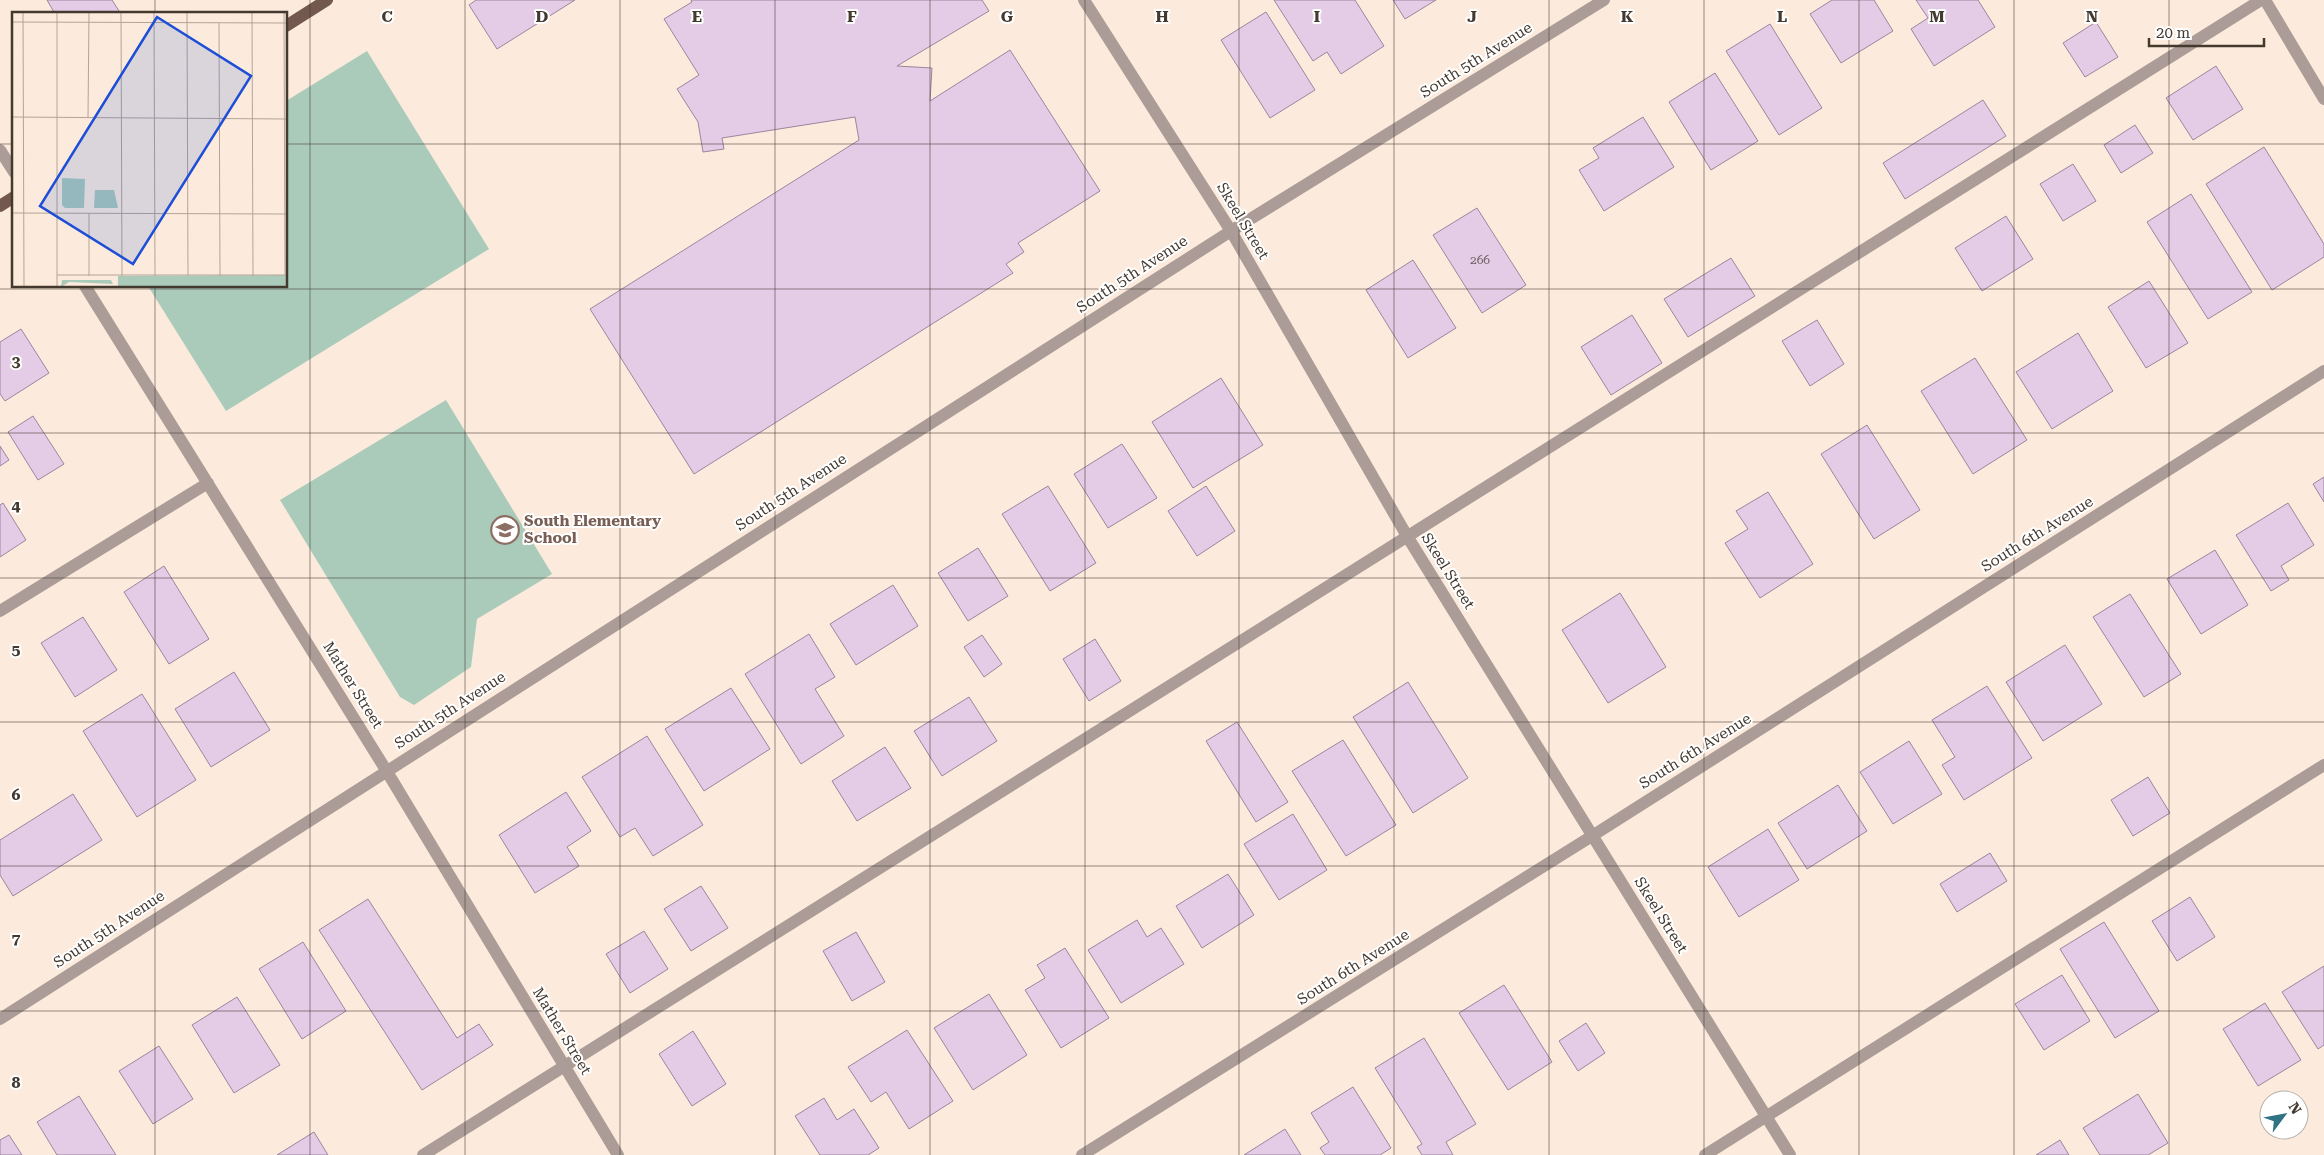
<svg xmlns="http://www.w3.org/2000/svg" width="2324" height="1155" viewBox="0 0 2324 1155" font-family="'Roboto Serif',serif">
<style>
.green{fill:#aacbba}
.building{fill:#e4cbe6;stroke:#9c859e}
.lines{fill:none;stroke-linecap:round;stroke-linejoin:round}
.minor{stroke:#ac9c97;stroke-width:12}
.major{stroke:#73584f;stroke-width:12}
.grid{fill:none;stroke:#44392f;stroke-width:1;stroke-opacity:0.55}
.labels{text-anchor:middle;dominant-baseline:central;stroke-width:4;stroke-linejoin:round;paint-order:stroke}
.number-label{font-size:12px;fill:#6c5e5d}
.street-label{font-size:15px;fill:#44392f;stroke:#fff}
.education-label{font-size:15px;font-weight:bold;fill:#785e54;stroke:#fff;text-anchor:start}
.inset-road{fill:none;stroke:#b2a497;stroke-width:1}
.view{fill:#1d4ed8;fill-opacity:0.15;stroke:#1d4ed8;stroke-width:2.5}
.inset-edge{fill:none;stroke:#44392f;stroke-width:2.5}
.grid-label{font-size:16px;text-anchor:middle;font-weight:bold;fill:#44392f;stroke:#fff;stroke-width:4;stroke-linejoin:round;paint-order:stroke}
</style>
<rect width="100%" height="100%" fill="#fcebdc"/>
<path class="green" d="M367,51L489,249L226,411L148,286H286V101Z
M446,400L552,574L477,619L471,667L414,705L400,697L280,500Z"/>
<path class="building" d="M47,0H112L121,14H55Z
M476,0H575L497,49L469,5Z
M691,0H982L989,11L897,66L932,68L930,101L1010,50L1100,191L1018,243L1024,252L1006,264L1013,273L694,474L590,309L859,140L855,117L722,138L724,149L703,152L698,122L677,89L699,75L664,19L692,2Z
M1274,0H1355L1384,46L1341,74L1327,52L1313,61Z
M1393,0H1436L1405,19Z
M1832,0H1874L1893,31L1841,63L1810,14Z
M1916,0H1978L1995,27L1934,66L1911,29L1928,18Z
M1266,12L1315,90L1270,118L1221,40Z
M2096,22L2118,57L2085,77L2063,43Z
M1770,24L1822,108L1779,135L1726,51Z
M2216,66L2243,109L2193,140L2166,98Z
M1715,73L1758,141L1711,170L1669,102Z
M1983,100L2006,136L1905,199L1883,163Z
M1643,117L1674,167L1604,211L1579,170L1599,158L1593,148Z
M2135,125L2153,153L2121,173L2104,145Z
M2264,147L2324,244V257L2272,290L2206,184Z
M2073,164L2096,201L2063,221L2040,184Z
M2191,194L2252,292L2208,319L2147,222Z
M1477,208L1526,285L1482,313L1433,235Z
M2006,216L2033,259L1982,291L1955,248Z
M1731,258L1755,296L1688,337L1664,299Z
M1413,260L1456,328L1408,358L1366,290Z
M2149,281L2188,343L2146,368L2108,307Z
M1632,315L1662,363L1611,395L1581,347Z
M1817,320L1844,364L1810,386L1782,341Z
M21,329L49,373L5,401L0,394V342Z
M2078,333L2113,391L2052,429L2016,372Z
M1975,358L2027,440L1973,474L1921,391Z
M1221,378L1263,445L1193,488L1152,422Z
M33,416L64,464L38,480L8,432Z
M1867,425L1920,510L1874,539L1821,454Z
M1122,444L1157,498L1108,528L1074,474Z
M0,446L9,460L0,466Z
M2324,477V502L2313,484Z
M1048,486L1096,563L1050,591L1002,514Z
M1206,486L1235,531L1197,556L1168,511Z
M1768,492L1813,564L1760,598L1725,543L1748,529L1736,511Z
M3,503L26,540L0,557V505Z
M2288,503L2314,545L2281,566L2289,580L2271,591L2236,535Z
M978,548L1008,596L968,621L938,573Z
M2215,550L2248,605L2201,634L2167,579Z
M164,566L209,639L169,664L124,592Z
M893,585L918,626L856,665L830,624Z
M1620,593L1666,667L1608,703L1562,630Z
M2130,594L2181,674L2144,697L2093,617Z
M83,617L117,670L75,697L41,643Z
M809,634L835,677L815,689L844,736L801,764L745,674Z
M982,635L1002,664L984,677L964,647Z
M1095,639L1121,681L1089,701L1063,659Z
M2065,645L2102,704L2043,741L2006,682Z
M234,672L270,730L211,767L175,709Z
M1408,682L1468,778L1413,813L1353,717Z
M1987,686L2032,758L1964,800L1942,765L1955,757L1932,720Z
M731,688L770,749L704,791L665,729Z
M142,694L196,780L137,817L83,731Z
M969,697L997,741L942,776L914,731Z
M1237,722L1288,802L1256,822L1206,741Z
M647,736L703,825L653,856L635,828L620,837L582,777Z
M1343,740L1396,825L1346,856L1292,771Z
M1909,741L1942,794L1893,824L1860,772Z
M885,747L911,788L857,821L832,781Z
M2148,777L2170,813L2133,836L2111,800Z
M1838,785L1867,831L1807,869L1778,823Z
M566,792L591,831L567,847L579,866L535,893L499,835Z
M73,794L102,840L13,896L0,875V840Z
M1293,814L1327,870L1279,900L1244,844Z
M1768,829L1799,880L1739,917L1708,867Z
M1990,853L2007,881L1957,912L1940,884Z
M1228,874L1254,915L1202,948L1176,906Z
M701,886L728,928L691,951L664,909Z
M2190,897L2215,937L2177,961L2152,921Z
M368,899L457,1038L479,1024L493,1045L422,1090L319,930Z
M1137,920L1147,937L1161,928L1184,964L1121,1003L1088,950Z
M2104,922L2159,1011L2115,1038L2060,949Z
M644,931L668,969L630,993L606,954Z
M856,932L885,982L852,1001L823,951Z
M303,942L346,1011L302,1039L259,969Z
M1065,948L1109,1018L1061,1048L1025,990L1045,978L1037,965Z
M2324,966V1045L2318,1049L2282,992Z
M2062,975L2090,1021L2044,1050L2015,1004Z
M1504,985L1552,1062L1508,1090L1459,1013Z
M989,994L1027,1055L973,1090L934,1028Z
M237,997L280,1065L234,1093L192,1025Z
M2265,1003L2301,1060L2258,1086L2223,1029Z
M1586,1023L1605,1053L1578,1071L1559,1041Z
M907,1030L953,1101L909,1129L886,1092L871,1102L848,1067Z
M693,1031L726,1084L692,1106L659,1054Z
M1424,1038L1476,1124L1446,1142L1453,1155H1422L1417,1147L1422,1144L1375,1068Z
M159,1046L193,1099L153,1124L119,1071Z
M1353,1087L1391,1148L1380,1155H1325L1320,1148L1329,1142L1311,1113Z
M2138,1094L2168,1143L2148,1155H2100L2083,1128Z
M79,1096L116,1155H57L37,1122Z
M824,1098L837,1120L854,1109L879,1148L868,1155H820L795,1116Z
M1285,1129L1301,1155H1244Z
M314,1132L328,1155H277Z
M9,1135L22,1155H0V1140Z
M2060,1140L2069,1155H2036Z"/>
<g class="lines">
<path class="minor" d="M1084,0L1231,231L1407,536L1790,1155
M2265,0L2324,99
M0,150L14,172
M85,286L386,770L618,1155
M0,611L208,483
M0,1019L1231,231L1604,0
M423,1155L2261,0
M1082,1155L1592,836L2324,371
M1705,1155L2324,765"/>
<path class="major" d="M286,26L327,0
M0,206L14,197"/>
</g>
<path class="grid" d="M155,0V14M310,0V1155M465,0V1155M620,0V1155M775,0V1155M930,0V1155M1085,0V1155M1239,0V1155M1394,0V1155M1549,0V1155M1704,0V1155M1859,0V1155M2014,0V1155M2169,0V1155M0,144H14M286,144H2324M155,286V1155M0,289H2324M0,433H2324M0,578H2324M0,722H2324M0,866H2324M0,1011H2324"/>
<defs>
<symbol id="school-ring" viewBox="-11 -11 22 22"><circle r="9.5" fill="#fff" stroke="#8d6e63" stroke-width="1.5"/><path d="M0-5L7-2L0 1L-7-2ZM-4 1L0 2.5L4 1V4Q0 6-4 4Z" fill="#8d6e63"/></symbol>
</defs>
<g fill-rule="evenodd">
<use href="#school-ring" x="489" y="514" width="32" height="32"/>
</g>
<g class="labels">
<g class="number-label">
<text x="1480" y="260">266</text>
</g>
<g class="street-label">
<text transform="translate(1476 60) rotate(-32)">South 5th Avenue</text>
<text transform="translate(1243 221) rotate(59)">Skeel Street</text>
<text transform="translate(1132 274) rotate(-33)">South 5th Avenue</text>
<text transform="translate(791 492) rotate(-33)">South 5th Avenue</text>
<text transform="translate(2037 534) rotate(-32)">South 6th Avenue</text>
<text transform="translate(1448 571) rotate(58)">Skeel Street</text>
<text transform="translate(353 685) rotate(58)">Mather Street</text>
<text transform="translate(450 710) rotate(-33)">South 5th Avenue</text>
<text transform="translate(1695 751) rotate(-32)">South 6th Avenue</text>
<text transform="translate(1661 915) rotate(58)">Skeel Street</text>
<text transform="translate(109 929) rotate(-33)">South 5th Avenue</text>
<text transform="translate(1353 967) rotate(-32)">South 6th Avenue</text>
<text transform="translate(562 1031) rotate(59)">Mather Street</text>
</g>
<g class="education-label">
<text x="524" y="521">South Elementary<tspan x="524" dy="17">School</tspan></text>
</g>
</g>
<g transform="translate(12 12)">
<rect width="275" height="275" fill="#fcebdc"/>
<path d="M50,166L73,167L72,196H53L50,193ZM83,178H102L106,196H82ZM275,263V275H106V264ZM50,268H99L101,272L57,270L49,275Z" fill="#aacbba"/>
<path class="inset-road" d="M11,0L12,275M45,0V275M109,0L110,264M142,0L143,264M175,0L176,264M240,0L241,264M272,0L273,263M0,10L275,11M207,11L208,264M0,105L275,107M76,106L77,0M0,201L275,202M45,263H275M77,264V201"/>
<path class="view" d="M145,5L239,64L121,252L28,194Z"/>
<rect width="275" height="275" class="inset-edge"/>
</g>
<g class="grid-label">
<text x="387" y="22">C</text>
<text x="542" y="22">D</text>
<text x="697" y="22">E</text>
<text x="852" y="22">F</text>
<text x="1007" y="22">G</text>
<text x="1162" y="22">H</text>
<text x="1317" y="22">I</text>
<text x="1472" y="22">J</text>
<text x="1627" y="22">K</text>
<text x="1782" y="22">L</text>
<text x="1937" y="22">M</text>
<text x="2092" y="22">N</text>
<text x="16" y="367">3</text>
<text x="16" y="511">4</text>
<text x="16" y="655">5</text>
<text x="16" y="800">6</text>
<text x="16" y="944">7</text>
<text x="16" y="1088">8</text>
</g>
<g transform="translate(2284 1115) rotate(58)"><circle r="24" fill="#ffffff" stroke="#b4b0ac"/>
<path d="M0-4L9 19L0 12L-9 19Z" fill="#307384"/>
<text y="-8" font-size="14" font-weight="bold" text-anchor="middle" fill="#44392f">N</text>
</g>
<path d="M2149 38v8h115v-8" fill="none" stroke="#44392f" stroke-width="2.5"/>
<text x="2156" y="38" font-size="15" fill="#44392f" stroke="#ffffff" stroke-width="4" paint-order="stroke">20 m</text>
</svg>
